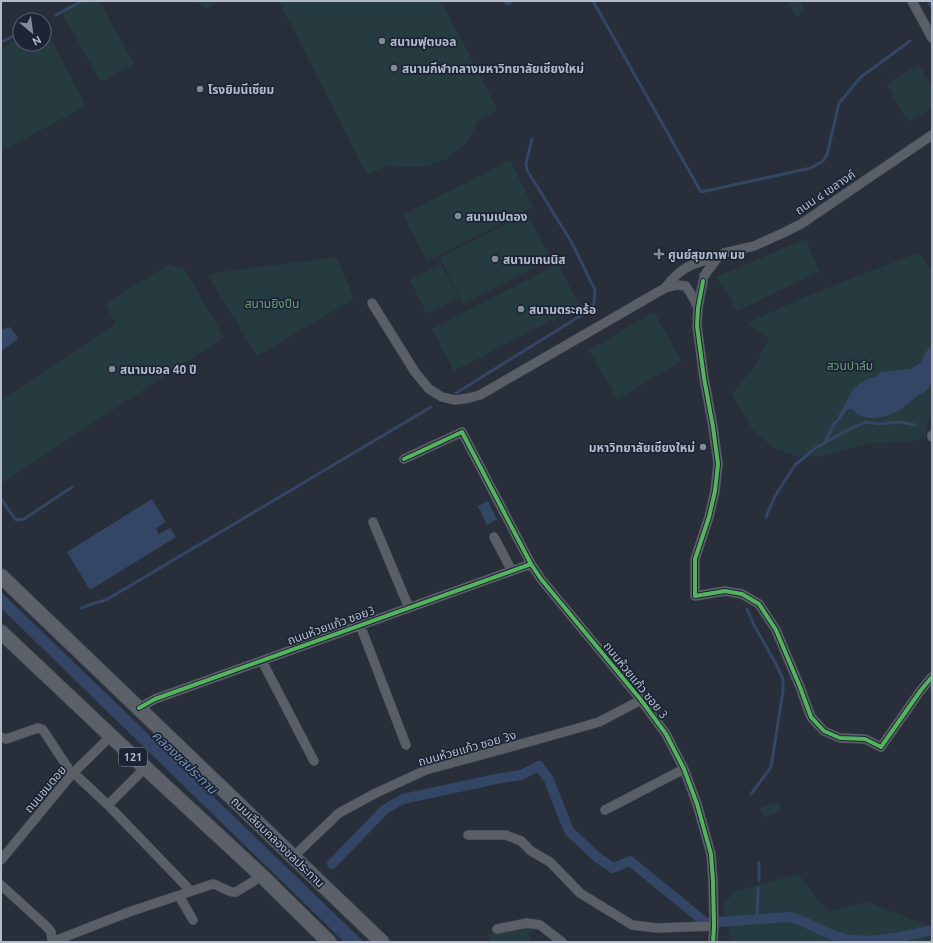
<svg xmlns="http://www.w3.org/2000/svg" width="933" height="943" viewBox="0 0 933 943" font-family="Ubuntu,'Noto Sans Thai',sans-serif">
<style>
.green{fill:#253b40}
.water{fill:#334665}
.lines{fill:none;stroke-linecap:round;stroke-linejoin:round}
.stream{stroke:#334665;stroke-width:3}
.canal{stroke:#334665;stroke-width:10}
.street-casing{stroke:#454a52;stroke-width:10}
.primary-casing{stroke:#474c56;stroke-width:16}
.street{stroke:#5a5e67;stroke-width:9}
.primary{stroke:#5c6169;stroke-width:14}
.cycleway-casing{stroke:#1b2535;stroke-width:6}
.cycleway{stroke:#56b35d;stroke-width:4}
.poi-dot{fill:#838a98;stroke:#1b2535;stroke-width:1.5}
.labels{text-anchor:middle;dominant-baseline:central;stroke-width:3.5;stroke-linejoin:round;paint-order:stroke}
.shield{fill:#1b2535;stroke:#858e9e;stroke-width:1}
.shield-label{font-size:11px;font-weight:bold;fill:#b3bbcb}
.poi-label{font-size:12px;font-weight:bold;fill:#b3bbcb;stroke:#1b2535;text-anchor:start}
.street-label{font-size:12px;fill:#b3bbcb;stroke:#1b2535}
.park-label{font-size:12px;fill:#689e76;stroke:#1b2535}
.water-label{font-size:13px;font-style:italic;fill:#788fb5;stroke:#1b2535}
</style>
<rect width="100%" height="100%" fill="#292f3a"/>
<path class="green" d="M84,1H99L134,64L101,82L62,13Z
M190,1H217L218,2L206,9L197,3Z
M279,1H441L498,110L480,119L466,143L447,159L424,167H398L388,165L367,175Z
M787,1H800L806,11L796,17Z
M44,26L86,106L1,151V49L20,38V44H44Z
M919,65L932,87V108L908,122L886,84Z
M510,160L533,207L427,261L403,215Z
M527,213L551,259L463,304L440,258Z
M806,239L819,272L737,311L728,295L716,277Z
M918,253L932,270V413L926,427V437L909,442L869,443L820,457L797,456L775,449L752,429L732,394L755,366L769,338L748,323C803,296 861,275 918,253Z
M337,257L354,299L257,356L207,274Z
M169,264L185,270L224,337L2,483L1,401L116,324L105,304Z
M441,264L459,298L427,314L410,280Z
M558,264L580,306L454,371L432,329Z
M654,312L682,361L617,399L589,350Z
M778,801L782,811L764,818L760,808Z
M798,874L828,911L867,902L932,927V942H732L723,907L733,892Z
M528,926L536,928L529,934L531,942H491L488,934Z"/>
<path class="water" d="M8,327L11,328L18,338L17,340L1,351V330Z
M932,346V383C929,390 922,393 916,397C901,409 894,417 874,418C865,418 859,416 852,409H848L837,423L835,422L852,391L859,384L867,379L875,377L881,372L911,369L920,363L928,349Z
M152,499L166,522L156,528L159,534L170,528L176,537L90,590L67,552Z
M488,501L497,519L487,525L478,506Z
M1,592L364,942H344L1,608Z"/>
<g class="lines">
<path class="stream" d="M505,1L507,4L512,1
M593,1L701,192L811,168L823,161L827,155L839,103L861,77L910,41
M928,1L932,7
M56,15L82,1
M1,42L20,33
M456,393L580,316L594,304L595,290L572,243L527,170L526,163L532,139
M825,442L835,422
M1,499L15,519L18,520L24,519L72,487
M766,517L775,496L795,465L814,449L842,433L865,422L880,424L899,422L915,425
M81,608L92,604L106,600L431,407
M747,609L754,625L776,664L783,679V691L771,767L751,794
M759,862V880
M757,919L758,888"/>
<path class="canal" d="M332,864L385,809L403,799L496,779L521,775L539,766L549,780L569,831L598,858L613,868L630,861L706,923L788,917C803,919 814,928 828,933C835,936 844,939 852,940C879,943 906,936 932,930"/>
<defs>
<path id="street" d="M912,1L932,38
M704,276L718,257L724,253L754,246L783,233L801,224L932,135
M703,281L698,308L697,326L704,378L713,427L718,464L715,491L709,517L695,559V596L725,591L742,594L759,604L776,630L800,687L811,717L824,731L840,738L865,739L881,747L921,690L932,677
M665,288C681,267 692,263 718,257
M372,303L415,372L429,389L442,397L455,400L469,398L480,395L665,288L677,285L686,286L694,299L698,308
M932,435V437
M404,459L462,432L531,564L541,579L641,700L666,734L684,769L697,804L711,854L713,881L714,926L713,942
M373,522L409,608
M494,537L512,571
M360,625L406,745
M262,661L314,761
M139,708L155,699L531,564
M1,737L3,738L6,739L38,728L43,730L72,774
M78,777L108,805L187,887
M108,805L145,768
M605,810L684,769
M468,835H506L521,841L531,851L550,862L580,893L632,925L657,928L714,926
M293,857L339,813L376,793L426,770L550,736L599,722L641,700
M1,860L72,774L111,736
M1,885L46,926L51,932L52,942
M179,896L193,920
M497,929L527,923L540,925L562,942
M52,942L129,912L213,884C221,886 228,893 236,892L262,876"/>
<path id="primary" d="M1,576L382,942
M1,632L111,736L262,876L329,942"/>
</defs>
<use href="#street" class="street-casing"/>
<use href="#primary" class="primary-casing"/>
<use href="#street" class="street"/>
<use href="#primary" class="primary"/>
<defs>
<path id="cycleway" d="M703,281L698,308L697,326L704,378L713,427L718,464L715,491L709,517L695,559V596L725,591L742,594L759,604L776,630L800,687L811,717L824,731L840,738L865,739L881,747L921,690L932,677
M404,459L462,432L531,564L541,579L641,700L666,734L684,769L697,804L711,854L713,881L714,926L713,942
M139,708L155,699L531,564"/>
</defs>
<use href="#cycleway" class="cycleway-casing"/>
<use href="#cycleway" class="cycleway"/>
</g>
<g class="poi-dot">
<circle cx="382" cy="41" r="4"/>
<circle cx="394" cy="68" r="4"/>
<circle cx="200" cy="89" r="4"/>
<circle cx="458" cy="216" r="4"/>
<path d="M657 248h4v4h4v4h-4v4h-4v-4h-4v-4h4z"/>
<circle cx="495" cy="259" r="4"/>
<circle cx="521" cy="309" r="4"/>
<circle cx="112" cy="369" r="4"/>
<circle cx="703" cy="447" r="4"/>
</g>
<g class="labels">
<rect class="shield" x="119" y="748" width="28" height="18" rx="3"/>
<g class="shield-label">
<text x="133" y="757">121</text>
</g>
<g class="poi-label">
<text x="390" y="41">สนามฟุตบอล</text>
<text x="402" y="68">สนามกีฬากลางมหาวิทยาลัยเชียงใหม่</text>
<text x="208" y="89">โรงยิมนีเซียม</text>
<text x="466" y="216">สนามเปตอง</text>
<text x="668" y="254">ศูนย์สุขภาพ มช</text>
<text x="503" y="259">สนามเทนนิส</text>
<text x="529" y="309">สนามตระกร้อ</text>
<text x="120" y="369">สนามบอล 40 ปี</text>
<text x="695" y="447" text-anchor="end">มหาวิทยาลัยเชียงใหม่</text>
</g>
<g class="street-label">
<text transform="translate(825 192) rotate(-34)">ถนน ๔ เขลางค์</text>
<text transform="translate(331 625) rotate(-20)">ถนนห้วยแก้ว ซอย3</text>
<text transform="translate(636 680) rotate(51)">ถนนห้วยแก้ว ซอย 3</text>
<text transform="translate(467 748) rotate(-16)">ถนนห้วยแก้ว ซอย 3ง</text>
<text transform="translate(45 789) rotate(-50)">ถนนชมดอย</text>
<text transform="translate(278 842) rotate(44)">ถนนเลียบคลองชลประทาน</text>
</g>
<g class="park-label">
<text x="272" y="303">สนามยิงปืน</text>
<text x="850" y="365">สวนปาล์ม</text>
</g>
<g class="water-label">
<text transform="translate(185 762) rotate(44)">คลองชลประทาน</text>
</g>
</g>
<rect width="933" height="943" fill="none" stroke="#b3bbcb" stroke-width="4"/>
<g transform="translate(32 32) rotate(151)"><circle r="19" fill="#1b2535" stroke="#586171"/>
<path d="M0-3L7 15L0 10L-7 15Z" fill="#838a98"/>
<text y="-6" font-size="11" font-weight="bold" text-anchor="middle" fill="#b3bbcb">N</text>
</g>
</svg>
